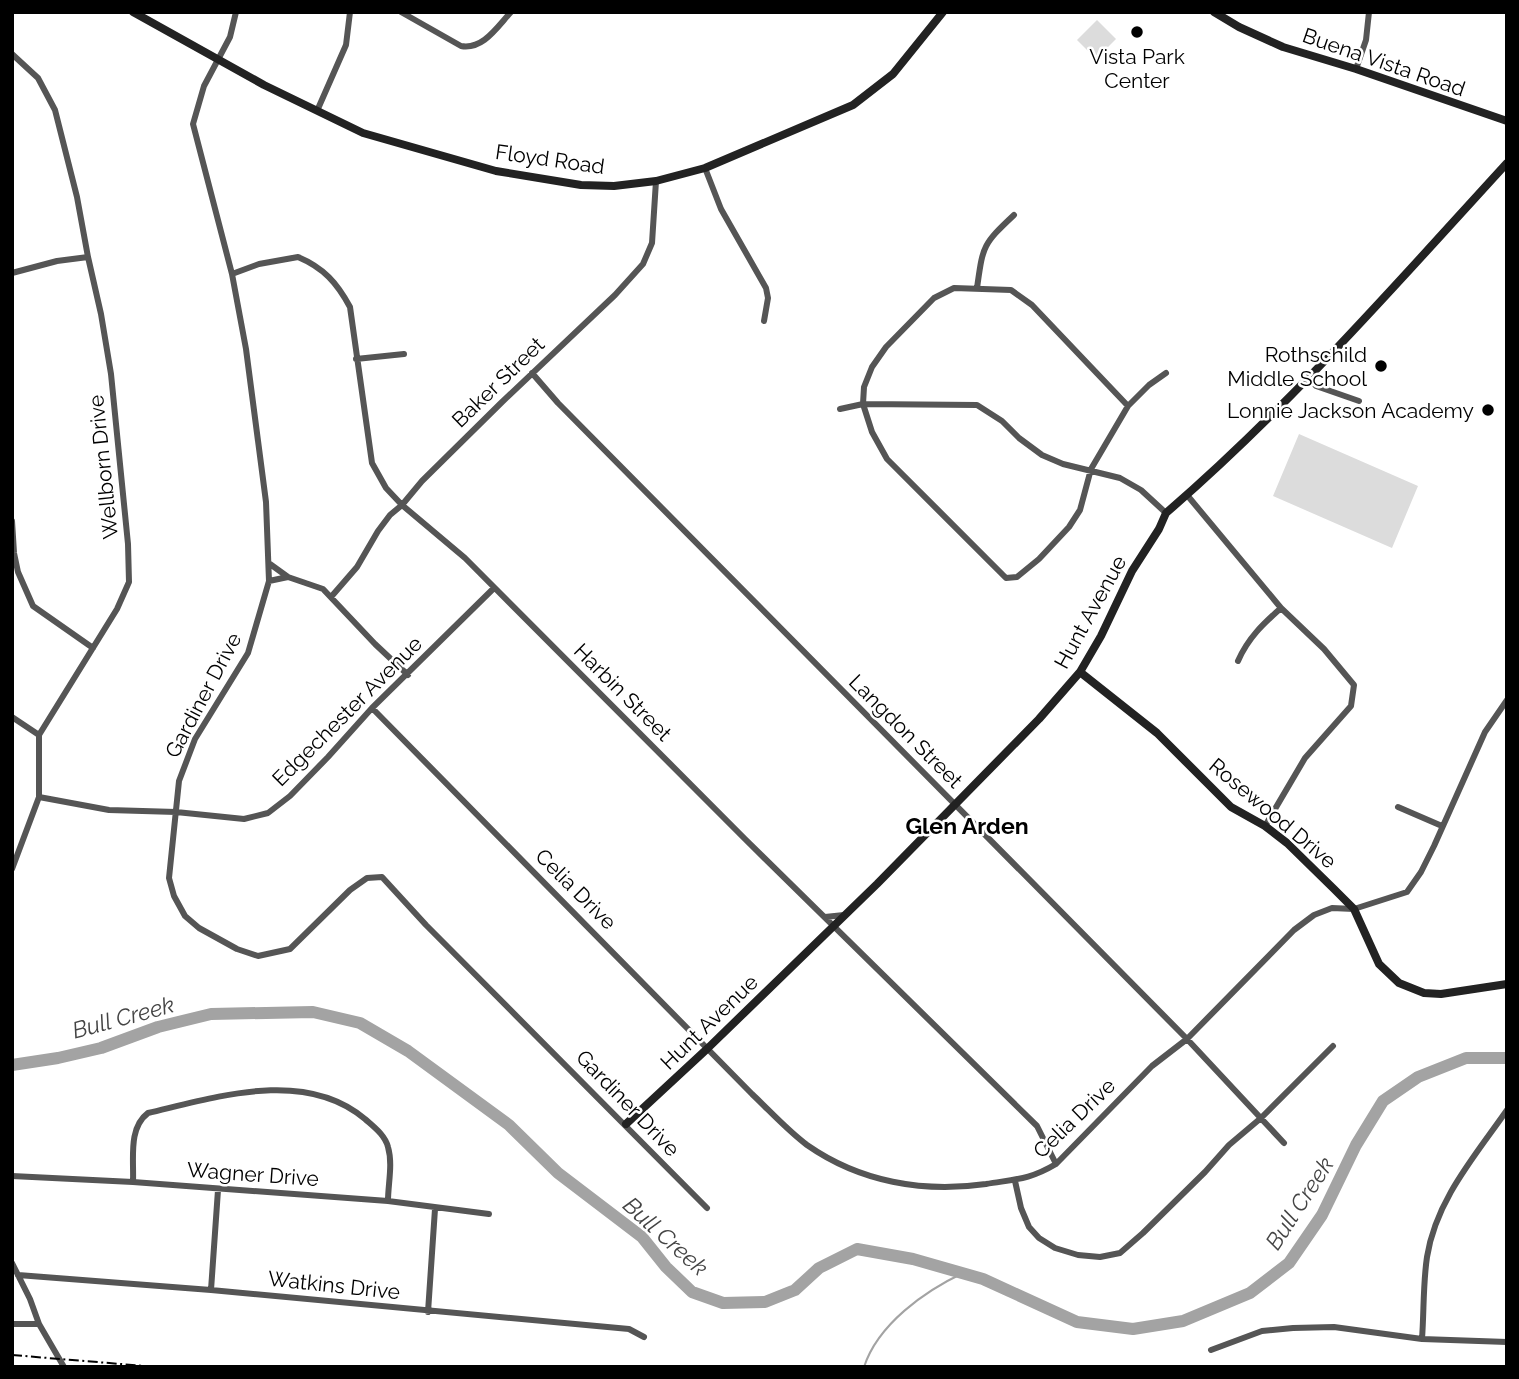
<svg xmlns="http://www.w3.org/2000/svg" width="1519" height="1379" viewBox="0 0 1519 1379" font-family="Raleway,sans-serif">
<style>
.green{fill:#dcdcdc}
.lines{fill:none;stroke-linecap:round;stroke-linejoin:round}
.stream{stroke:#a3a3a3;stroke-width:2}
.river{stroke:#a3a3a3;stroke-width:12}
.street{stroke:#555;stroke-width:6}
.secondary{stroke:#222;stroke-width:8}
.rail{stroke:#000;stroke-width:2;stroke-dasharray:10 3.5 2 3.5;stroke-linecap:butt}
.poi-dot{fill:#000;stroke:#fff;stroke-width:2.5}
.labels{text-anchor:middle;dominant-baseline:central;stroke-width:5;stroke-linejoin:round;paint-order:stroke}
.poi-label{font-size:21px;fill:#000;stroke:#fff;text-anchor:end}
.street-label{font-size:21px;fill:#000;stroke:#fff}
.neighbourhood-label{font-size:23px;font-weight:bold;fill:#000;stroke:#fff}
.water-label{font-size:23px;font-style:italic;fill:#444;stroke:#fff}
</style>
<rect width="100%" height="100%" fill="#fff"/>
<path class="green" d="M1097,20L1116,39L1096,59L1077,40Z
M1299,434L1418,486L1392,548L1273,496Z"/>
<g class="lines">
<path class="stream" d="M864,1367C878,1324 925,1291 963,1273"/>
<path class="river" d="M12,1065L58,1058L101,1048L158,1027L211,1014L313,1012L360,1023L408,1051L509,1125L558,1173L642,1237L666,1267L692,1292L723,1303L765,1302L795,1290L819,1268L857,1249L913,1259L983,1279L1077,1322L1133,1329L1183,1321L1250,1293L1289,1263L1322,1215L1356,1145L1383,1101L1418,1077L1466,1058H1507"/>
<path class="street" d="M236,12L230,37L204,86L193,124L232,274L246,349L266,502L269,581L248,653L195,739L179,781L169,878L174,896L185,916L199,928L237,949L258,956L290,949L350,890L367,878L382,877L426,925L707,1208
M401,12L461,46C483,50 497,27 511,12
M12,54L38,78L55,110L77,197L88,257L101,314L111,374L128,544L129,582L117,609L39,735V797L12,869
M1356,69L1366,40L1369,12
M317,111L346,45L350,12
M705,168L721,209L766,288L768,298L764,321
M12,273L57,261L88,257
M232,274L259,264L298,257C324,268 337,283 350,307L372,463L386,488L402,505L465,558L745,839L1037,1126L1056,1164
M977,288C983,246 982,245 1014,215
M356,359L404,354
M532,373L558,403L1187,1039L1284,1143
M1308,377L1316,386L1359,401
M1128,406L1032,305L1011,290L954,288L934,298L886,347L872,367L864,387L863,404L872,432L887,459L1006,578L1017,577L1039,559L1069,527L1080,510L1091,469L1128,406L1149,385L1166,373
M840,409L863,404L977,405L1002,421L1019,438L1042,455L1063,464L1120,478L1141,490L1166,513
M1187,495L1281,608L1324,649L1354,685L1351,706L1305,758L1265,826
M12,521L14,553L18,572L33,606L93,648
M270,564L288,577
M269,581L288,577L323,589L375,644L408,675
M331,597L357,567L378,531L390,515L402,505L422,481L501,403L615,295L643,264L652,243L656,181
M1238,661C1248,638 1263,624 1281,608
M372,708L752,1094C770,1111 787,1130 807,1145C860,1182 923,1193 986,1184C1016,1179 1029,1180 1056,1164L1152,1066L1187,1039L1294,930L1314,915L1332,908L1354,909L1407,892L1421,872L1434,846L1485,732L1507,700
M12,717L39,735
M39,797L109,810L176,812L244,819L268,813L290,796L328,757L372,708L494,588
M1398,807L1442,826
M825,917L844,915
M12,1176L133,1182L388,1201L489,1214
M1015,1181L1021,1208L1029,1227L1039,1238L1055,1248L1078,1255L1100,1257L1120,1253L1143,1233L1205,1172L1229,1145L1261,1118L1333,1046
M133,1182C134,1159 128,1128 148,1113C216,1097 305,1068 365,1119C374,1127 385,1135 388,1147C393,1164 388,1184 388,1201
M12,1263L30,1299L39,1324L64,1367
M18,1275L211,1290L629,1329L644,1337
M211,1290L218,1190
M428,1312L435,1209
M12,1324H39
M1422,1339C1424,1312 1423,1283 1427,1257C1436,1200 1475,1156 1507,1110
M1211,1350L1262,1331L1293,1328L1334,1327L1422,1339L1507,1342"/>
<path class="secondary" d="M133,12L264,85L363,133L496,171L581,185L614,186L656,181L705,168L853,105L893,74L943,12
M1214,12L1239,27L1283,47L1356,69L1507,121
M1080,672L1157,733L1231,807L1265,826L1287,843L1334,889L1354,909L1379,964L1399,983L1424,993L1441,994L1507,984
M626,1124L708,1048L877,884L1039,719L1080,672L1101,636L1132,571L1159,529L1166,513C1289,407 1397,283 1507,163"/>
<path class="rail" d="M12,1355L157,1367"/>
</g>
<g class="poi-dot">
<circle cx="1137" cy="32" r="7"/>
<circle cx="1381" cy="366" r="7"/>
<circle cx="1488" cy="410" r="7"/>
</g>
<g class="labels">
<g class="poi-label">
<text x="1137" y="56" text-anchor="middle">Vista Park<tspan x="1137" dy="24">Center</tspan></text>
<text x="1367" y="354">Rothschild<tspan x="1367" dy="24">Middle School</tspan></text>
<text x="1474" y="410">Lonnie Jackson Academy</text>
</g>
<g class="street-label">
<text transform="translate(1384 62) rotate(19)">Buena Vista Road</text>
<text transform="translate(550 159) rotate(8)">Floyd Road</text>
<text transform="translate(498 382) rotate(-44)">Baker Street</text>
<text transform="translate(103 467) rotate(-96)">Wellborn Drive</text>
<text transform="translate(1090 612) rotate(-61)">Hunt Avenue</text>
<text transform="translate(623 692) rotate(45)">Harbin Street</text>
<text transform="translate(203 695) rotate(-62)">Gardiner Drive</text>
<text transform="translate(347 711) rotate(-45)">Edgechester Avenue</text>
<text transform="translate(906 731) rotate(45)">Langdon Street</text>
<text transform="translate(1273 813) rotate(40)">Rosewood Drive</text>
<text transform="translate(576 889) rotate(45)">Celia Drive</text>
<text transform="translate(709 1022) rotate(-44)">Hunt Avenue</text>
<text transform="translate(628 1103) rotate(46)">Gardiner Drive</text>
<text transform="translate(1074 1118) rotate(-44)">Celia Drive</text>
<text transform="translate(253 1174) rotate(4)">Wagner Drive</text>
<text transform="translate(334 1285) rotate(6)">Watkins Drive</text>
</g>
<g class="neighbourhood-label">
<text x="967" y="825">Glen Arden</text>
</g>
<g class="water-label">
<text transform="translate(123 1017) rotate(-15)">Bull Creek</text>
<text transform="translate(1299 1203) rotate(-57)">Bull Creek</text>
<text transform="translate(666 1236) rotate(42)">Bull Creek</text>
</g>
</g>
<rect width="1519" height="1379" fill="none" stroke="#000000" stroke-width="28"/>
</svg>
